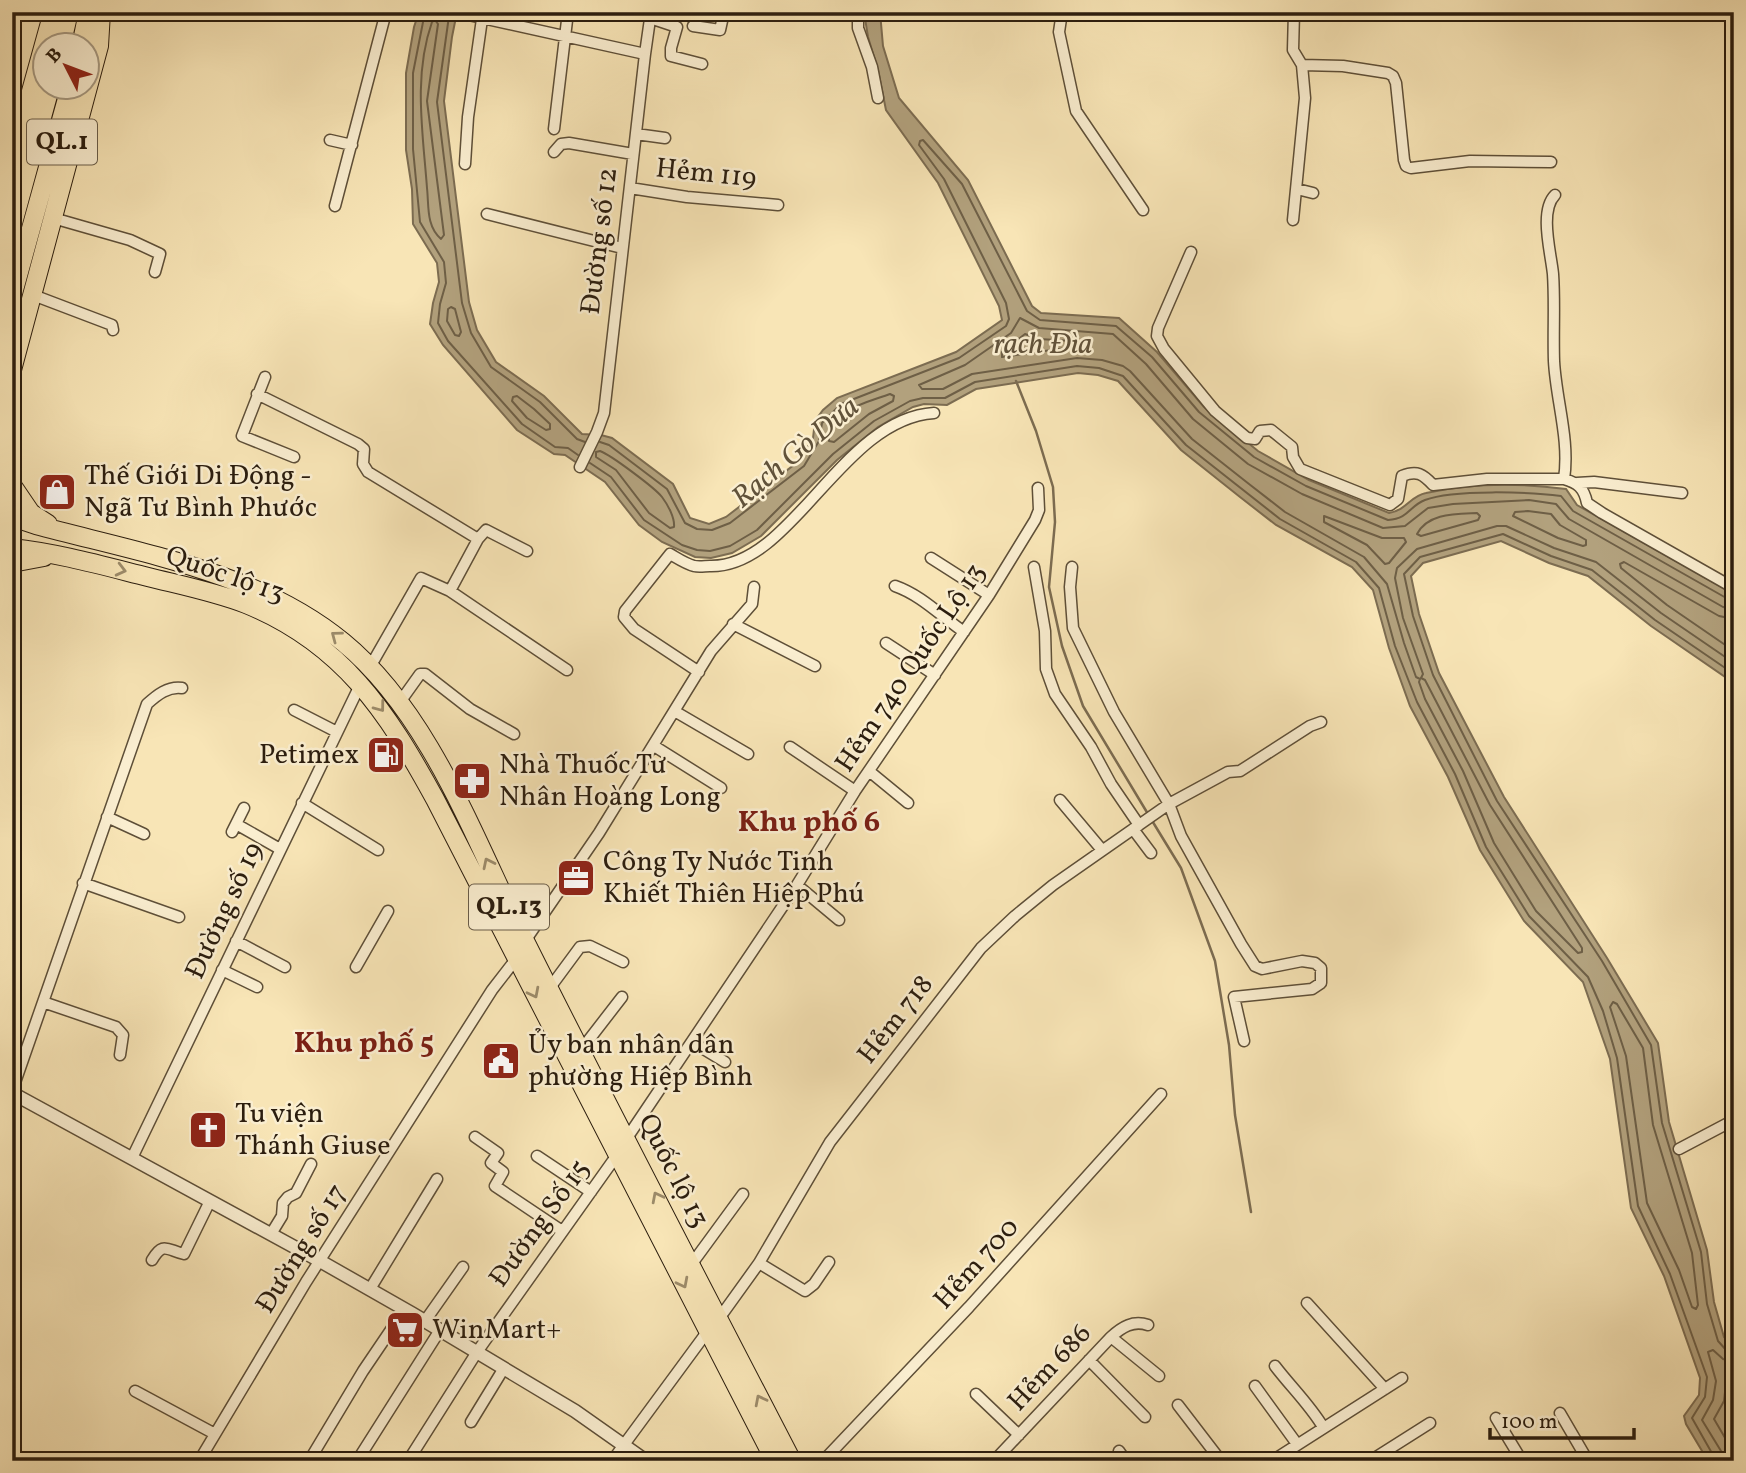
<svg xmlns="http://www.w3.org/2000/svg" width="1746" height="1473" viewBox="0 0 1746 1473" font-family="Vollkorn,serif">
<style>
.water{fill:#b2a17d;stroke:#7c6c51;stroke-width:2}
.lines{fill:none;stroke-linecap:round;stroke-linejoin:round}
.shore{stroke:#6e5f46;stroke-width:2}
.stream{stroke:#7c6c51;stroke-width:2.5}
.minor-casing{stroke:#5e4f38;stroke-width:13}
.tertiary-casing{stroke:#5e4f38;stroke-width:15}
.trunk-casing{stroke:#2b1d0e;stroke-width:20}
.minor{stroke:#faeed0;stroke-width:10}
.tertiary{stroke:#faeed0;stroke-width:12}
.trunk{stroke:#f8e5b6;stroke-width:18}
.oneway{stroke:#9c8b6a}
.labels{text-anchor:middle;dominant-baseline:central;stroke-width:5;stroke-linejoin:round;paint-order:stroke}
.shield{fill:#faeed0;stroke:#695c48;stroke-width:2}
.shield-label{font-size:26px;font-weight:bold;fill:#2b1d0e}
.street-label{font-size:28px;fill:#2b1d0e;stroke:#faeed0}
.poi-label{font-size:28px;fill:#2b1d0e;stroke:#faeed0;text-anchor:start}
.water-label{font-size:30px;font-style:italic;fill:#61523a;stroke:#faeed0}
.neighbourhood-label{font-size:30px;font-weight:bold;fill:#7a1f14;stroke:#faeed0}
</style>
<rect width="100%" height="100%" fill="#f8e5b6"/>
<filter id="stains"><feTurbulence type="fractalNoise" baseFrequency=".00286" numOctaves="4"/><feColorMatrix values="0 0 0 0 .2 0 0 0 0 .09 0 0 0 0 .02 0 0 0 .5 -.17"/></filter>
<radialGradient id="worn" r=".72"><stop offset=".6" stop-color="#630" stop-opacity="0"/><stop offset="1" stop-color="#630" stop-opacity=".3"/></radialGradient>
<path class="water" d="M419,12H457L452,37L444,101L469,302L477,330L496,362L544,396L582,434L601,435L612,438L673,484L690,518L709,524L726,517L799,461L813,438L815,421L823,410L837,398L956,352L1002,320L999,306L938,183L886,110L878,70L868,37L864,12H880L883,46L899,98L968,180L1032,306L1041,313L1119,318L1157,352L1204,407L1258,451L1309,480L1389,513C1407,510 1410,496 1426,493C1471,483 1521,483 1566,489L1577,505L1734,594V683L1651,626L1588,576L1549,563L1501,541L1423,563L1411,576L1419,614L1439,673L1504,797L1607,958L1658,1043L1669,1122L1707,1250L1714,1302L1724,1337L1734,1349V1461H1708L1686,1424L1684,1416L1699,1395L1700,1378L1664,1276L1631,1208L1610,1059L1583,982L1524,921L1480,850L1448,777L1410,706L1389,648L1373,590L1352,567L1276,525L1240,497L1181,450L1118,381L1098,375L1078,373L976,389L947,405L924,404L913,407L878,427L837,460L761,536L732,553L711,558L695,557L662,542L639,525L605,482L565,455L554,454L517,430L443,345L430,324L433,303L439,282L437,263L413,224L412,189L406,150V73L414,27Z"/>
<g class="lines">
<path class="shore" d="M425,12L413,73V149L420,222L444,262L446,283L440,304L438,323L448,341L522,424L555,447L568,448L578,455
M449,16L437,102L462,303L471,333L491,367L540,402L577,439L585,442
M435,20L438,24L427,101L444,235L441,239C426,226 429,206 427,188C423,133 413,76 432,22Z
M451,307L455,309L461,332L459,336L455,335L447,321L448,309Z
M1025,334L1039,339L1073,341L1076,345L1073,347L1002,357V352Z
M890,394L894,396L893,401L869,414L834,442L829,441C828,410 866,403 890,394Z
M517,396L534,409L550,424V429L546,430L527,418L512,401L513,397Z
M600,442L609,445L667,489L685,523L697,529L712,530L730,523L804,466L819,441L822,423L841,404L959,358L1006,326L1009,319L1006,303L944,179L919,145L920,141L923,140L962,184L1027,311L1040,320L1116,326L1152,357L1199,412L1254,457L1306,486L1388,520C1410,518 1409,506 1425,500C1453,489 1531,492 1561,496L1573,511L1728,599L1734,600
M600,451C611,455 655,488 662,497C668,505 675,518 674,527L670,528L649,513L616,470L596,457V452Z
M590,463L611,477L644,520L682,545L697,550L710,551L730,546L757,530L833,454L874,421L910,401L923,398H945L975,382L1077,366L1099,368L1123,376L1186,445L1280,519L1356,562L1379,588L1395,646L1417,702L1455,774L1486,847L1529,916L1588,977L1603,1011L1617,1058L1638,1206L1670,1274L1707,1377L1705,1397L1692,1418L1713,1455L1714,1461
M1528,511L1551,514L1560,525L1586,540V545L1583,546L1558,538L1513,516L1515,512Z
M1477,513L1480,516L1478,520L1421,536L1417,534C1428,513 1455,514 1477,513Z
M1324,516L1382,538H1404L1406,542L1389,563L1385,564L1367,545L1324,522Z
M1734,609L1723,607L1569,519L1556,504L1529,500L1453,504L1428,508L1405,526L1383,528L1302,494L1248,464L1193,419L1146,364L1113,334L1039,328L1020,318L1011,333L965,365L919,385L922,389H943L972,374L1077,358L1102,360L1123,366L1130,371L1192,439L1249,484L1285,512L1364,557L1387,584L1404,643L1416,677L1420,679L1419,682L1425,699L1463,771L1494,843L1536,911L1578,953L1582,952V948L1490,805L1425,680L1421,678L1423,674L1403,618L1395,578L1397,568L1417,549L1497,526H1506L1554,548L1596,562L1661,613L1734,663
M1734,619L1719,616L1624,562L1620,564L1621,568L1667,605L1734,651
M1734,674L1655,620L1592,570L1551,556L1503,534L1420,557L1404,574L1413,616L1433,675L1497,801L1602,961L1651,1045L1662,1123L1701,1252L1707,1304L1718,1341L1727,1351L1734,1353
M1613,1002L1617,1004L1643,1048L1653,1125L1692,1253L1698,1305L1696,1309L1692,1307L1679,1270L1647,1203L1626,1056L1610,1007Z
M1723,1461L1721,1451L1702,1420L1713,1400L1716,1381L1708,1352L1713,1350L1723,1359L1734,1362
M1733,1461L1731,1448L1714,1419L1724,1401L1727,1374L1734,1372"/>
<path class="stream" d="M1016,381L1036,431L1053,487L1055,522L1049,587L1062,646L1083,706L1148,814
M1151,819L1181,868L1215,961L1229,1045L1235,1115L1251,1212"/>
<defs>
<path id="minor" d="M455,12L645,54
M858,12V28L872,67L878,98
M1062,12L1059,32L1076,111L1143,210
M650,18L677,27L671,48V56L702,64
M693,26L720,30L724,12
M1302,65L1343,66L1388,73L1393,76L1396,83L1404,160L1406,166L1411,168L1470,161L1551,162
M554,129L568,12
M636,134L665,138
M330,140L352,145
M554,152L561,144L569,143L633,154
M465,164L468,117L482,19
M630,188L687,197L778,205
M1297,189L1313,193
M335,206L386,12
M487,214L622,248
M53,218L130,240L160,254L155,272
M1293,220L1305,98L1302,65L1293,50L1294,12
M1191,252L1158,328L1157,336L1164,349L1215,411L1247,438L1255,439L1260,431L1271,430L1292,447L1293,457L1300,469L1390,505L1398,499L1402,476C1417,470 1423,474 1433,485L1487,479H1564C1570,440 1556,400 1554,361C1553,332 1555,303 1553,274C1551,253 1539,211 1555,195
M33,295L112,325L113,330
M265,377L242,436L294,457
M257,394L358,444L364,449L363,464L368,472L478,539
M580,467L597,432L604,413L645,54L651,12
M1564,479C1578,483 1584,488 1587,503L1602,513L1734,588
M1577,483L1594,482L1682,493
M931,558L989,595
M1034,567L1045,631L1046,669L1055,694L1091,747L1111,784L1139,825
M1072,567L1070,587L1073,628L1114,712L1169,804L1181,836L1241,944L1255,966L1262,969L1302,961L1315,963L1321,968V983L1312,989L1234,997L1244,1041
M895,586C921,595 941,616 964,632
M450,591L478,539L486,530L527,551
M733,624L815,666
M886,643L935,675
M370,667L421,578L450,591L567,670
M699,672L634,629L624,617L625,611L670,554C677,558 686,564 694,566C699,567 705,566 710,566C792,568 841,419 934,413
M400,702L420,674H425L470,709L514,734
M294,710L337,732
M676,712L748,754
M654,746L721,788
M790,747L855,791
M869,771L908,803
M1060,800L1102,850
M302,803L378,850
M107,817L144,834
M236,824L280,849
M1133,829L1151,853
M232,832L244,808
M83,883L179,917
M797,885L839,920
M236,941L285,967
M525,941L599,833L711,651L752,604L754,587
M356,967L388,911
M222,970L257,987
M549,989L580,947L590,946L623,962
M43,1002L116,1027L123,1035L120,1055
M692,1042L725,1062
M581,1050L622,997
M12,1091L147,704C157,695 168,686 182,688
M475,1137L498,1153L491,1163L503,1172L495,1186L562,1231
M627,1138L797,885L855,791L989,595L1035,520L1039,510L1038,488
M1679,1149L1734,1120
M537,1156L591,1192
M132,1158L361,683
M271,1234L282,1216L283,1203L288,1197L296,1193L311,1164
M152,1260C163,1241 167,1250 184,1254L210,1201
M759,1263L805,1291L814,1284L829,1262
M691,1265L743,1194
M370,1289L437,1179
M1307,1303L1385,1389
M718,1320L759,1263L830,1142L981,948L1015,916L1053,885L1169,804L1228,772L1240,771L1310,726L1321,722
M425,1321L463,1267
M1111,1337L1159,1376
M1089,1360L1145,1417
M1275,1366C1291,1387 1310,1405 1323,1427
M1255,1386L1297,1444
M135,1391L215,1434
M976,1394L1019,1435
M1178,1405L1221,1461
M1560,1413L1588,1461
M1496,1418L1522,1461
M471,1422L504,1368
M1119,1451L1126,1461
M199,1461L306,1282L492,990L516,959
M309,1461L363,1371L405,1309
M357,1461L440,1330
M408,1461L477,1352L617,1155
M612,1461L707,1332
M823,1461L969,1307L1161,1094
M994,1461L1111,1337C1122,1327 1133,1320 1148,1325
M1272,1461L1402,1378
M1370,1461L1430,1423"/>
<path id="tertiary" d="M12,1093L320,1261L413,1314L575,1411L646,1461"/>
<path id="trunk" d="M61,46L69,12
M81,46L88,12
M12,160L53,12
M12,227L50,88
M12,297L70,88
M12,370L99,46L101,12
M12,485L31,513L48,524
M12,514L21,520L36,525C140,553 258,572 343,642C432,715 476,844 527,945C613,1117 703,1289 792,1461
M12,548C58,553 104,566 148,577C180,585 215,592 246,604C342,643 387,711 435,799L775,1461
M12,563L44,557"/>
</defs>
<use href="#minor" class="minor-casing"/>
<use href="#tertiary" class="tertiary-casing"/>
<use href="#trunk" class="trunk-casing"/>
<use href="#minor" class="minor"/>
<use href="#tertiary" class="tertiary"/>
<use href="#trunk" class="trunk"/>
</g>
<defs><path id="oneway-chevron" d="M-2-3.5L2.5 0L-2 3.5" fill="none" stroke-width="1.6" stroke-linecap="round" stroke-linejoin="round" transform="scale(1.75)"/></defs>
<g class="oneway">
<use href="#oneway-chevron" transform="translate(121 570) rotate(14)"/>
<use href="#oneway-chevron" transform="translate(336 636) rotate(-143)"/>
<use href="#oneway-chevron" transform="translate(380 707) rotate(53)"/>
<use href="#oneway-chevron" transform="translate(488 863) rotate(-116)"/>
<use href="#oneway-chevron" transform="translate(534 993) rotate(63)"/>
<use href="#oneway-chevron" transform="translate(657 1197) rotate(-117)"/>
<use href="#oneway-chevron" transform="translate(683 1283) rotate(63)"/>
<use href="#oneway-chevron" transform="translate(760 1400) rotate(-117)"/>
</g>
<defs>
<symbol id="shop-square" viewBox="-11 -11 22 22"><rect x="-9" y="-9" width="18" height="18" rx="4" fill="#8f2418" stroke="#faeed0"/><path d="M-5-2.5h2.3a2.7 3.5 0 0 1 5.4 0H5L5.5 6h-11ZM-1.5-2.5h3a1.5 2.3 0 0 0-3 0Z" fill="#fff"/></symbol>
<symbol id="fuel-square" viewBox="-11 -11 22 22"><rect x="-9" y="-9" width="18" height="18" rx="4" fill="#8f2418" stroke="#faeed0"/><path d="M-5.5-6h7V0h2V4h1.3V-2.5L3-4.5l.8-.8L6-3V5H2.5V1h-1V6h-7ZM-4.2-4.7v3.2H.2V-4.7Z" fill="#fff"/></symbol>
<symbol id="pharmacy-square" viewBox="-11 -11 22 22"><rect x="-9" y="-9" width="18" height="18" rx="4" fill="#8f2418" stroke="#faeed0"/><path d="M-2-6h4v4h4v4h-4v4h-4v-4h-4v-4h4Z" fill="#fff"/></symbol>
<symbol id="office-square" viewBox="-11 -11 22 22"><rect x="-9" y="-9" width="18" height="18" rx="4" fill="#8f2418" stroke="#faeed0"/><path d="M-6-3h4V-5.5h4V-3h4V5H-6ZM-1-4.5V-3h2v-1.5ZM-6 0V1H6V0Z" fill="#fff"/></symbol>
<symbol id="civic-square" viewBox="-11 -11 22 22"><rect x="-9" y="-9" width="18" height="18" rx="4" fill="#8f2418" stroke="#faeed0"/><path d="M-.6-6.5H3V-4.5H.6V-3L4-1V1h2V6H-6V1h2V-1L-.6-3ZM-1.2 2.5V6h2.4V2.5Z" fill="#fff"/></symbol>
<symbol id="church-square" viewBox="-11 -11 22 22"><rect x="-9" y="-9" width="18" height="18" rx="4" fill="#8f2418" stroke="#faeed0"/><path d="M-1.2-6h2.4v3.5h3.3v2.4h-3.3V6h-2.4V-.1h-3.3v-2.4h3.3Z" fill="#fff"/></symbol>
<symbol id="supermarket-square" viewBox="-11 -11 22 22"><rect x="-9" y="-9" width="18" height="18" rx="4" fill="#8f2418" stroke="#faeed0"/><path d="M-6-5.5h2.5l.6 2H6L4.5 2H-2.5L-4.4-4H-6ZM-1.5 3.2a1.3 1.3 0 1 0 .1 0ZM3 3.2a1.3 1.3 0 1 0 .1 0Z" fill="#fff"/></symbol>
</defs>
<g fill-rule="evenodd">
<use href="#shop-square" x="35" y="470" width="44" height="44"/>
<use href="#fuel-square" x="364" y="733" width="44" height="44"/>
<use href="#pharmacy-square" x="450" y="759" width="44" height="44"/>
<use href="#office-square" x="554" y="856" width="44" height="44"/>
<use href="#civic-square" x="479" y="1039" width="44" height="44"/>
<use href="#church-square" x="186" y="1108" width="44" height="44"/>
<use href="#supermarket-square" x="383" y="1308" width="44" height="44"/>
</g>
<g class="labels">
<g class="shield">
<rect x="27" y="119.5" width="70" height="45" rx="5"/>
<rect x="469" y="884.5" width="80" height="45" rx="5"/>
</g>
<g class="shield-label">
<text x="62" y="142">QL.1</text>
<text x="509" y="907">QL.13</text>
</g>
<g class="street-label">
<text transform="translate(706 174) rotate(6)">Hẻm 119</text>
<text transform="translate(600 241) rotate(-83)">Đường số 12</text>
<text transform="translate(225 575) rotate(19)">Quốc lộ 13</text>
<text transform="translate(911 668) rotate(-56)">Hẻm 740 Quốc Lộ 13</text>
<text transform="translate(225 911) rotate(-65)">Đường số 19</text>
<text transform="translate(896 1020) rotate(-52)">Hẻm 718</text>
<text transform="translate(673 1171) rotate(63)">Quốc lộ 13</text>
<text transform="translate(540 1224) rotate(-54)">Đường Số 15</text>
<text transform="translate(302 1249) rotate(-58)">Đường số 17</text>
<text transform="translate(977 1264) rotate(-48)">Hẻm 700</text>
<text transform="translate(1050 1368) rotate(-47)">Hẻm 686</text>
</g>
<g class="poi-label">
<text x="84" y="476">Thế Giới Di Động -<tspan x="84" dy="32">Ngã Tư Bình Phước</tspan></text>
<text x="359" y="755" text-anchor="end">Petimex</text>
<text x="499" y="765">Nhà Thuốc Tư<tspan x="499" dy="32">Nhân Hoàng Long</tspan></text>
<text x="603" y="862">Công Ty Nước Tinh<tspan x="603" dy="32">Khiết Thiên Hiệp Phú</tspan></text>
<text x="528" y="1045">Ủy ban nhân dân<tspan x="528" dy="32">phường Hiệp Bình</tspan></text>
<text x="235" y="1114">Tu viện<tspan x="235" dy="32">Thánh Giuse</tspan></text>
<text x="432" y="1330">WinMart+</text>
</g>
<g class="water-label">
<text x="1043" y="345">rạch Đìa</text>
<text transform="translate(796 453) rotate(-40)">Rạch Gò Dưa</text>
</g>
<g class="neighbourhood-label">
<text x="809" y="823">Khu phố 6</text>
<text x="364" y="1044">Khu phố 5</text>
</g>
</g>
<rect width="1746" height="1473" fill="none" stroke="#f8e5b6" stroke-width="42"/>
<rect x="14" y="14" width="1718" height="1445" fill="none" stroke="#2b1d0e" stroke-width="3.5"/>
<rect x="21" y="21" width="1704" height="1431" fill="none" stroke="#2b1d0e" stroke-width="2"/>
<g transform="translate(66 66) rotate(312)"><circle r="33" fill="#faeed0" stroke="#a79a82" stroke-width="2"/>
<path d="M0-5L12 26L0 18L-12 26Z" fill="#8f2418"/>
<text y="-10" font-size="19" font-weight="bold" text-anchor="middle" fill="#2b1d0e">B</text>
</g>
<path d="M1490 1428v10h144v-10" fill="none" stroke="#2b1d0e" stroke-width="3.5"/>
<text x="1501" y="1428" font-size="21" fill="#2b1d0e" stroke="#faeed0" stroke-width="5" paint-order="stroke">100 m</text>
<rect width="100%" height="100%" filter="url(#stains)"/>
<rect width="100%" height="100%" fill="url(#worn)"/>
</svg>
